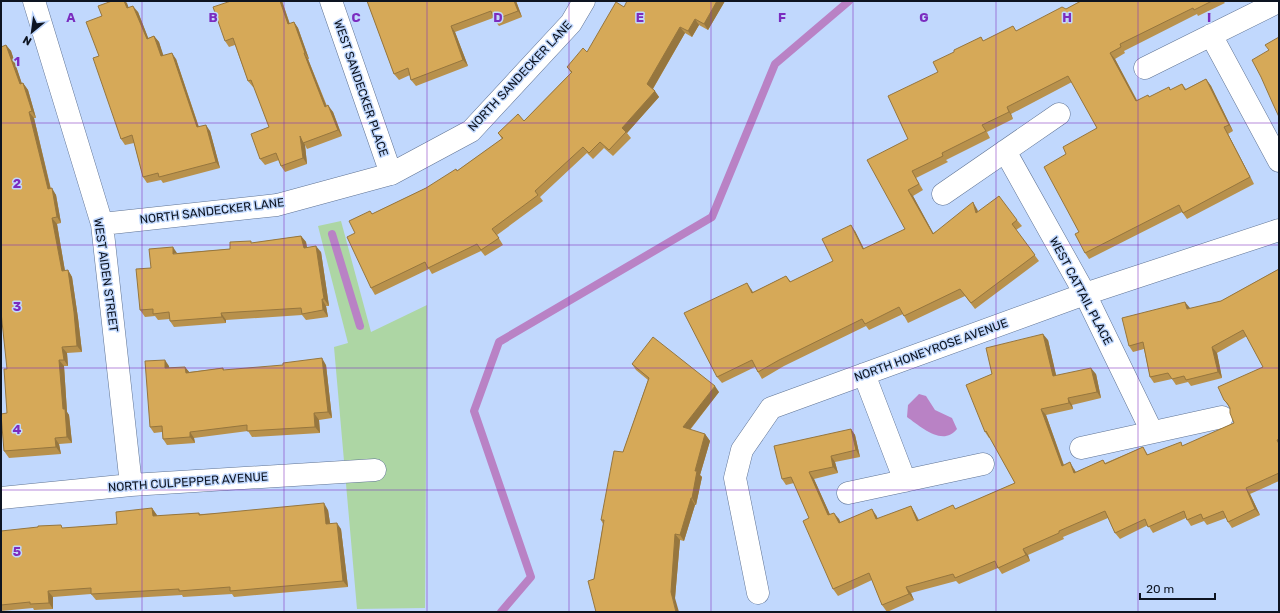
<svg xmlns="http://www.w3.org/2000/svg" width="1280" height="613" viewBox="0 0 1280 613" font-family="Rubik,sans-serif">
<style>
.green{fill:#add6a4}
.water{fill:#b982c5}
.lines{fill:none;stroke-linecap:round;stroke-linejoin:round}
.stream{stroke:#b982c5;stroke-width:8}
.street-casing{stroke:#5f7394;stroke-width:23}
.street{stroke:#fff;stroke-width:22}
.wall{fill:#b8914c}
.shaded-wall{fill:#96763e}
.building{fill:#d6a958;stroke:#96763e}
.grid{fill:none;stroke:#7b2cbf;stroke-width:1;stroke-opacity:0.55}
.labels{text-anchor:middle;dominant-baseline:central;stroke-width:3;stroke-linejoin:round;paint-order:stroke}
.street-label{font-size:12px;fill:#0d1421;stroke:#c1d8fd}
.grid-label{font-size:13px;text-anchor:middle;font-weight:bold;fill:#7b2cbf;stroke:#c1d8fd;stroke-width:3;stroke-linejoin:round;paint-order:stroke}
</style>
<rect width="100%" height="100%" fill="#c1d8fd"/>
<path class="green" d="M341,221L371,332L427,305L425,608L357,609L334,347L348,343L318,226Z"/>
<path class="water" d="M919,394L926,396L935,410L952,418L957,429C943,447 921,427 907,417L908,405Z"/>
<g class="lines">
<path class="stream" d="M332,234L360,326
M501,612L531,577L474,411L499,342L712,217L775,64L849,1"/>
<defs>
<path id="street" d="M34,1L102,224L131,485
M331,1L391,174
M1211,35L1279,161
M1145,68L1272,5
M1005,151L1085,294L1152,432
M943,194L1059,114
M102,224L277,205L391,174L471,131L571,23L584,1
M864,374L905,481
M1081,448L1222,417
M848,493L983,464
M1,498L131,485L375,470
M758,593L735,478L742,450L771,408L1085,294L1279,230"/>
</defs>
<use href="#street" class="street-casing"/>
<use href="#street" class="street"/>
</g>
<path class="wall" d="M112,1H125L128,7L138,12L148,38L154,36L159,42L163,56L176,59L199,127L210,131L220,168L163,183L161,180L147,183L143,177L134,143L125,145L121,139L99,56L102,16Z
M282,1L290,24L294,22L298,28L309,59H308L327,106L333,112L342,136L307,149L305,145L307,164L285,172L281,166L279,160L265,165L260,159L269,127L254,87H253L248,81L235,45L229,47L225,41Z
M367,1H516L522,17L499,26L493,18L455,32L468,66L416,86L411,80L410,75L399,80L394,74Z
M725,1L708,30L699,25L692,37L685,33L653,89L659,97L627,133L631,138L613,156L604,148L593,159L587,153L540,197L543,201L497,235L503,245L485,256L481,251L432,274L429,269L375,295L371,288L355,233L370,211L372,214L426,188L457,171L502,139L498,133L524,121L571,73L567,67L587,52L624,7Z
M1081,1H1223L1225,3L1198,16L1197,14L1124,51L1125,53L1115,59L1137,100L1150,97L1169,87L1171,90L1182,84L1186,89L1206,79L1211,86L1233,131L1228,134L1254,184L1187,219L1182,212L1089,259L1085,253L1079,232L1066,154L1097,128L1072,82L1011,114L1013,119L987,132L990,138L946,160L948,162L916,178L923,190L913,196L933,233L977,209L978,212L1017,220L1022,226L1016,230L1039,261L975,309L965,296L908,323L903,314L869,330L866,326L784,366L762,379L755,367L722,383L717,377L751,289L753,292L786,276L791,282L833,261L855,231L864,249L905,229L908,139L938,72L954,52L981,37L983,41L1016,31L1066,9Z
M6,45L11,51L22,84L23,83L28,90L36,118H34L51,189L56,195L61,223L57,224L65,271L68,270L72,277L78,318L82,352L67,353L68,366H64L67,412L69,415L72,443L59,444L61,454L9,458L4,451L7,413Z
M301,236L306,242L307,247L321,252L329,306H326L328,317L306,320L302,315L226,320V323L174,327L170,321V319L158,320L155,316L145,317L140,310L151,268L177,253L230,249L252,243Z
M1279,269V481L1250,494L1260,515L1232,528L1228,522L1226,518L1207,525L1204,521L1191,526L1186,518L1153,533L1148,525L1120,539L1115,533L1108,518L1063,537L1064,539L1028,555L1030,561L1002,574L998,568L959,584L956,581L911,593L914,600L887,612L882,605L872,580L838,596L833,589L809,518L794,483L786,485L782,479L851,429L855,435L860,457L835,462L838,473L814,479L830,515L839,519L840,522L876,515L878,519L911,506L919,520L956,509L1015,483L990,438H989L985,432L992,374L1048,340L1056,376L1096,374L1101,398L1072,405L1073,409L1046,415L1064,465L1074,469L1076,472L1103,460L1105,463L1143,447L1148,455L1183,446L1234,423L1230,408L1224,400L1263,367L1247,336L1217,353L1222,378L1191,386L1188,382L1176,385L1172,379L1154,383L1150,377L1144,349L1133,352L1129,346L1190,309L1221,301Z
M632,364L719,392L690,430L705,434L710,441L700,475L702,477L696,505H695L684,541L680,540L675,598L594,579L603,524L601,520L623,452L648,380L636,370Z
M326,365L332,418L319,420L320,433L252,437L248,431L194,438L195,443L167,445L163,439L162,432L154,433L150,427L169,366V368L185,367L189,372L223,368L224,370Z
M152,508L157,516L199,513L200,514L328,510L330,523L341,529L348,587L234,597L232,594L183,597L182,595L96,600L91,594L53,597V609L34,610L33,608L1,611V531L64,528L117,524Z"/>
<path class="shaded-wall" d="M124,1H125L127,3L131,14L127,8Z
M280,1H282L292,31L288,24Z
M514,1H516L522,17L518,11Z
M717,1H725L708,30L704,24Z
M133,6L138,12L151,45L147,39Z
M695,19L699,25L692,37L688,31Z
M294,22L298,28L309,59L305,53Z
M451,26L455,32L468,66L463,60Z
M680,27L685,33L652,90L647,84Z
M154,36L159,42L166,63L161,56Z
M6,45L11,51L24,90L20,84Z
M172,53L176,59L201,134L197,127Z
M304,53L308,59L329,113L325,107Z
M1110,53L1115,59L1140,107L1136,101Z
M1206,79L1211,86L1233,131L1229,125Z
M23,83L28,90L36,118L32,111Z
M655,91L659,97L627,133L622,128Z
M328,105L333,112L342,136L338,130Z
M1007,107L1011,114L1013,119L1009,112Z
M29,112L34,118L52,195L48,189Z
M206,125L210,131L220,168L216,162Z
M1224,127L1228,134L1254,184L1250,177Z
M300,136L305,145L307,164L303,158Z
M52,188L56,195L61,223L57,217Z
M908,190L913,196L937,240L933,234Z
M973,202L977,209L981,220L976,213Z
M52,218L57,224L66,277L62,271Z
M851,225L855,231L867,255L863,249Z
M301,236L306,242L308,254L304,248Z
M316,246L321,252L329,306L324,299Z
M173,247L177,253L173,254Z
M68,270L72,277L78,318L82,352L77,346Z
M747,283L751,289L756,299L752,293Z
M322,299L326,306L328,317L323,310Z
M1185,302L1190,308L1187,309Z
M221,313L226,320V323L222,317Z
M1043,334L1048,340L1058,383L1053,376Z
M62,347L67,353L68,366L64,360Z
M1212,347L1217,353L1222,378L1218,372Z
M322,358L326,365L332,418L328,412Z
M59,360L64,366L67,412L69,415L72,443L67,437L63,409Z
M165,360L169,366L170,375L165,368Z
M185,367L190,373H186Z
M1091,368L1096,374L1101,398L1097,392Z
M715,386L719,392L687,433L683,427Z
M1068,398L1072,405L1073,409L1069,403Z
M1041,409L1046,415L1066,472L1062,466Z
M314,413L319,420L320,433L315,427Z
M851,429L855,435L860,457L856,450Z
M190,432L194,438L195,443L190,437Z
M705,434L710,441L700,475L702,477L696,505L692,498L695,471Z
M55,438L59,444L61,454L56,447Z
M831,456L835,462L838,473L833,467Z
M1070,462L1074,469L1079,479L1074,473Z
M809,472L814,479L833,521L828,515Z
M1246,488L1250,494L1260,515L1255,509Z
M691,498L695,505L684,541L680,535Z
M324,503L328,510L331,530L326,524Z
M911,506L915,513L921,527L917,521Z
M152,508L157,515L158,522L153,516Z
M872,509L876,515L881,526L876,519Z
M834,513L839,519L843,529L839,523Z
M337,523L341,529L348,587L343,581Z
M675,534L680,540L675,598L679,612H676L671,592Z
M1023,549L1028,555L1030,561L1026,555Z
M906,587L911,593L914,600L909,594Z
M48,591L53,597V609L49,603Z"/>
<path class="building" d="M112,1H124L127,8L133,6L147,39L154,36L161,56L172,53L197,127L206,125L216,162L159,177L158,173L143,177L132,135L121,139L93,58L99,56L86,22L102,16L98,6Z
M231,1H280L288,24L294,22L305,53H304L325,107L328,105L338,130L303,143L300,136L303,158L281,166L276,153L260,159L251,134L269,127L251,80L248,81L233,38L225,41L213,7Z
M367,1H514L518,11L494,20L491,11L451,26L463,60L411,80L408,68L394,74Z
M627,1H717L704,24L695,19L688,31L680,27L647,84L655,91L622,128L626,132L609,150L600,142L589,153L583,147L535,191L538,195L492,229L499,238L481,250L477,244L428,268L425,262L371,288L347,237L355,233L349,221L370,211L372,214L426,188L456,169L457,171L503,138L498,133L518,114L524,121L572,72L567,67L583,48L587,52L616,2L624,7Z
M1081,1H1212L1194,10L1193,8L1120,44L1121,47L1110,53L1136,101L1148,95L1149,97L1169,87L1170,90L1182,84L1185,90L1206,79L1229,125L1224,127L1250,177L1183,213L1179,205L1085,253L1075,234L1079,232L1044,167L1066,154L1063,147L1097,128L1068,76L1007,107L1009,112L982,125L986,131L942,153L943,156L912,171L919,184L908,190L933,234L973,202L976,213L999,196L1017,220L1012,224L1035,255L971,303L960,289L904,316L899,307L865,324L862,319L779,360L758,372L752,360L717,377L684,313L747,283L752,293L786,276L790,282L833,261L822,239L851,225L863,249L905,229L867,160L908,139L888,96L938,72L933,62L954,52V50L981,37L983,41L1013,26L1016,31L1062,7L1066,9Z
M1279,37V117L1273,104L1261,77L1252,60L1269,50L1265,45Z
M6,45L20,84L23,83L32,111L29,112L48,189L52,188L57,217L52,218L62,271L68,270L74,312L77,346L62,347L64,360H59L63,409H65L67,437L55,438L56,447L4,451L1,414L7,413L4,369H7L1,312V47Z
M301,236L304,248L316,246L324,299H322L323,310L302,314L301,308L221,313L222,317L170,321L169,312L153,314V309L140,310L136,269L151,268L149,249L173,247V254L230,249V242L251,241V243Z
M1279,269V439L1277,440L1279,444V473L1246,488L1255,509L1228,522L1223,511L1203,519L1201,514L1187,520L1184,511L1148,527L1145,519L1115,533L1105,511L1059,531V533L1023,549L1026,555L998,568L995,561L955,578L953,574L906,587L909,594L882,605L869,573L833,589L803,521L809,518L791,477L782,479L774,446L851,429L856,450L831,456L833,467L809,472L828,515L834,513L839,523L872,509L876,519L911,506L917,521L953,505L955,509L1015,483L986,431L985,432L966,385L992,374L986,348L1043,334L1053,376L1091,368L1097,392L1068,398L1069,403L1041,409L1062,466L1070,462L1074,473L1103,460L1105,464L1143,447L1147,455L1181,442L1182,446L1234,423L1230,413V408L1227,403L1224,400L1218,387L1263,367L1243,330L1212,347L1218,372L1186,380L1184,376L1172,379L1168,373L1150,377L1143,342L1129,346L1122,318L1185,302L1187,309L1221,301Z
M653,337L715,386L683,427L705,434L695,471H697L692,498H691L680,535L675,534L671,592L676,612H596L588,581L594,579L604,520H601L614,451L623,452L649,378L632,364Z
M322,358L328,412L314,413L315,427L247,431V425L190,432V437L163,439L162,426L150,427L145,361L165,360V368L185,367L186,373L223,368V370L283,365V363Z
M324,503L326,524L337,523L343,581L230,591V587L179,591V589L91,594V588L48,591L49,603L30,604V602L1,605V531L38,527V526L61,525L62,528L117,524L116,512L152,508L153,516L199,513V515Z"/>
<path class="grid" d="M142,1V612M284,1V612M427,1V612M569,1V612M711,1V612M853,1V612M996,1V612M1138,1V612M1,123H1279M1,245H1279M1,368H1279M1,490H1279"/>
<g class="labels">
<g class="street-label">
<text transform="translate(520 76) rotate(-47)">NORTH SANDECKER LANE</text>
<text transform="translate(361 88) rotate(71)">WEST SANDECKER PLACE</text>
<text transform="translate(212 211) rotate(-7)">NORTH SANDECKER LANE</text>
<text transform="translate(106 275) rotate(82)">WEST AIDEN STREET</text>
<text transform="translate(1081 291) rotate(62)">WEST CATTAIL PLACE</text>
<text transform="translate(931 350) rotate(-20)">NORTH HONEYROSE AVENUE</text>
<text transform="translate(188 482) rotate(-4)">NORTH CULPEPPER AVENUE</text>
</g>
</g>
<g class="grid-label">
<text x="71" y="22">A</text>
<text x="213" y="22">B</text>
<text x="356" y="22">C</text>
<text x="498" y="22">D</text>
<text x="640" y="22">E</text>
<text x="782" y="22">F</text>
<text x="924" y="22">G</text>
<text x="1067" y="22">H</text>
<text x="1209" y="22">I</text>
<text x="17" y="66">1</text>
<text x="17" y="188">2</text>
<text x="17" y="311">3</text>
<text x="17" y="434">4</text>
<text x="17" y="556">5</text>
</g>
<rect width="1280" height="613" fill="none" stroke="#0d1421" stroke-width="4"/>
<g transform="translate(32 32) rotate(209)" stroke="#c1d8fd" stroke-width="3" paint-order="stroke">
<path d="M0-3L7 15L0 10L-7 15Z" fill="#0d1421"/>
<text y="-6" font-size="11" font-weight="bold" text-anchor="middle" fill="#0d1421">N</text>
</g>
<path d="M1140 593v6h75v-6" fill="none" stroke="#0d1421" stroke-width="2"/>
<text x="1146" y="593" font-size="12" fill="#0d1421" stroke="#c1d8fd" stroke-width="3" paint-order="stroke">20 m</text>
</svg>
